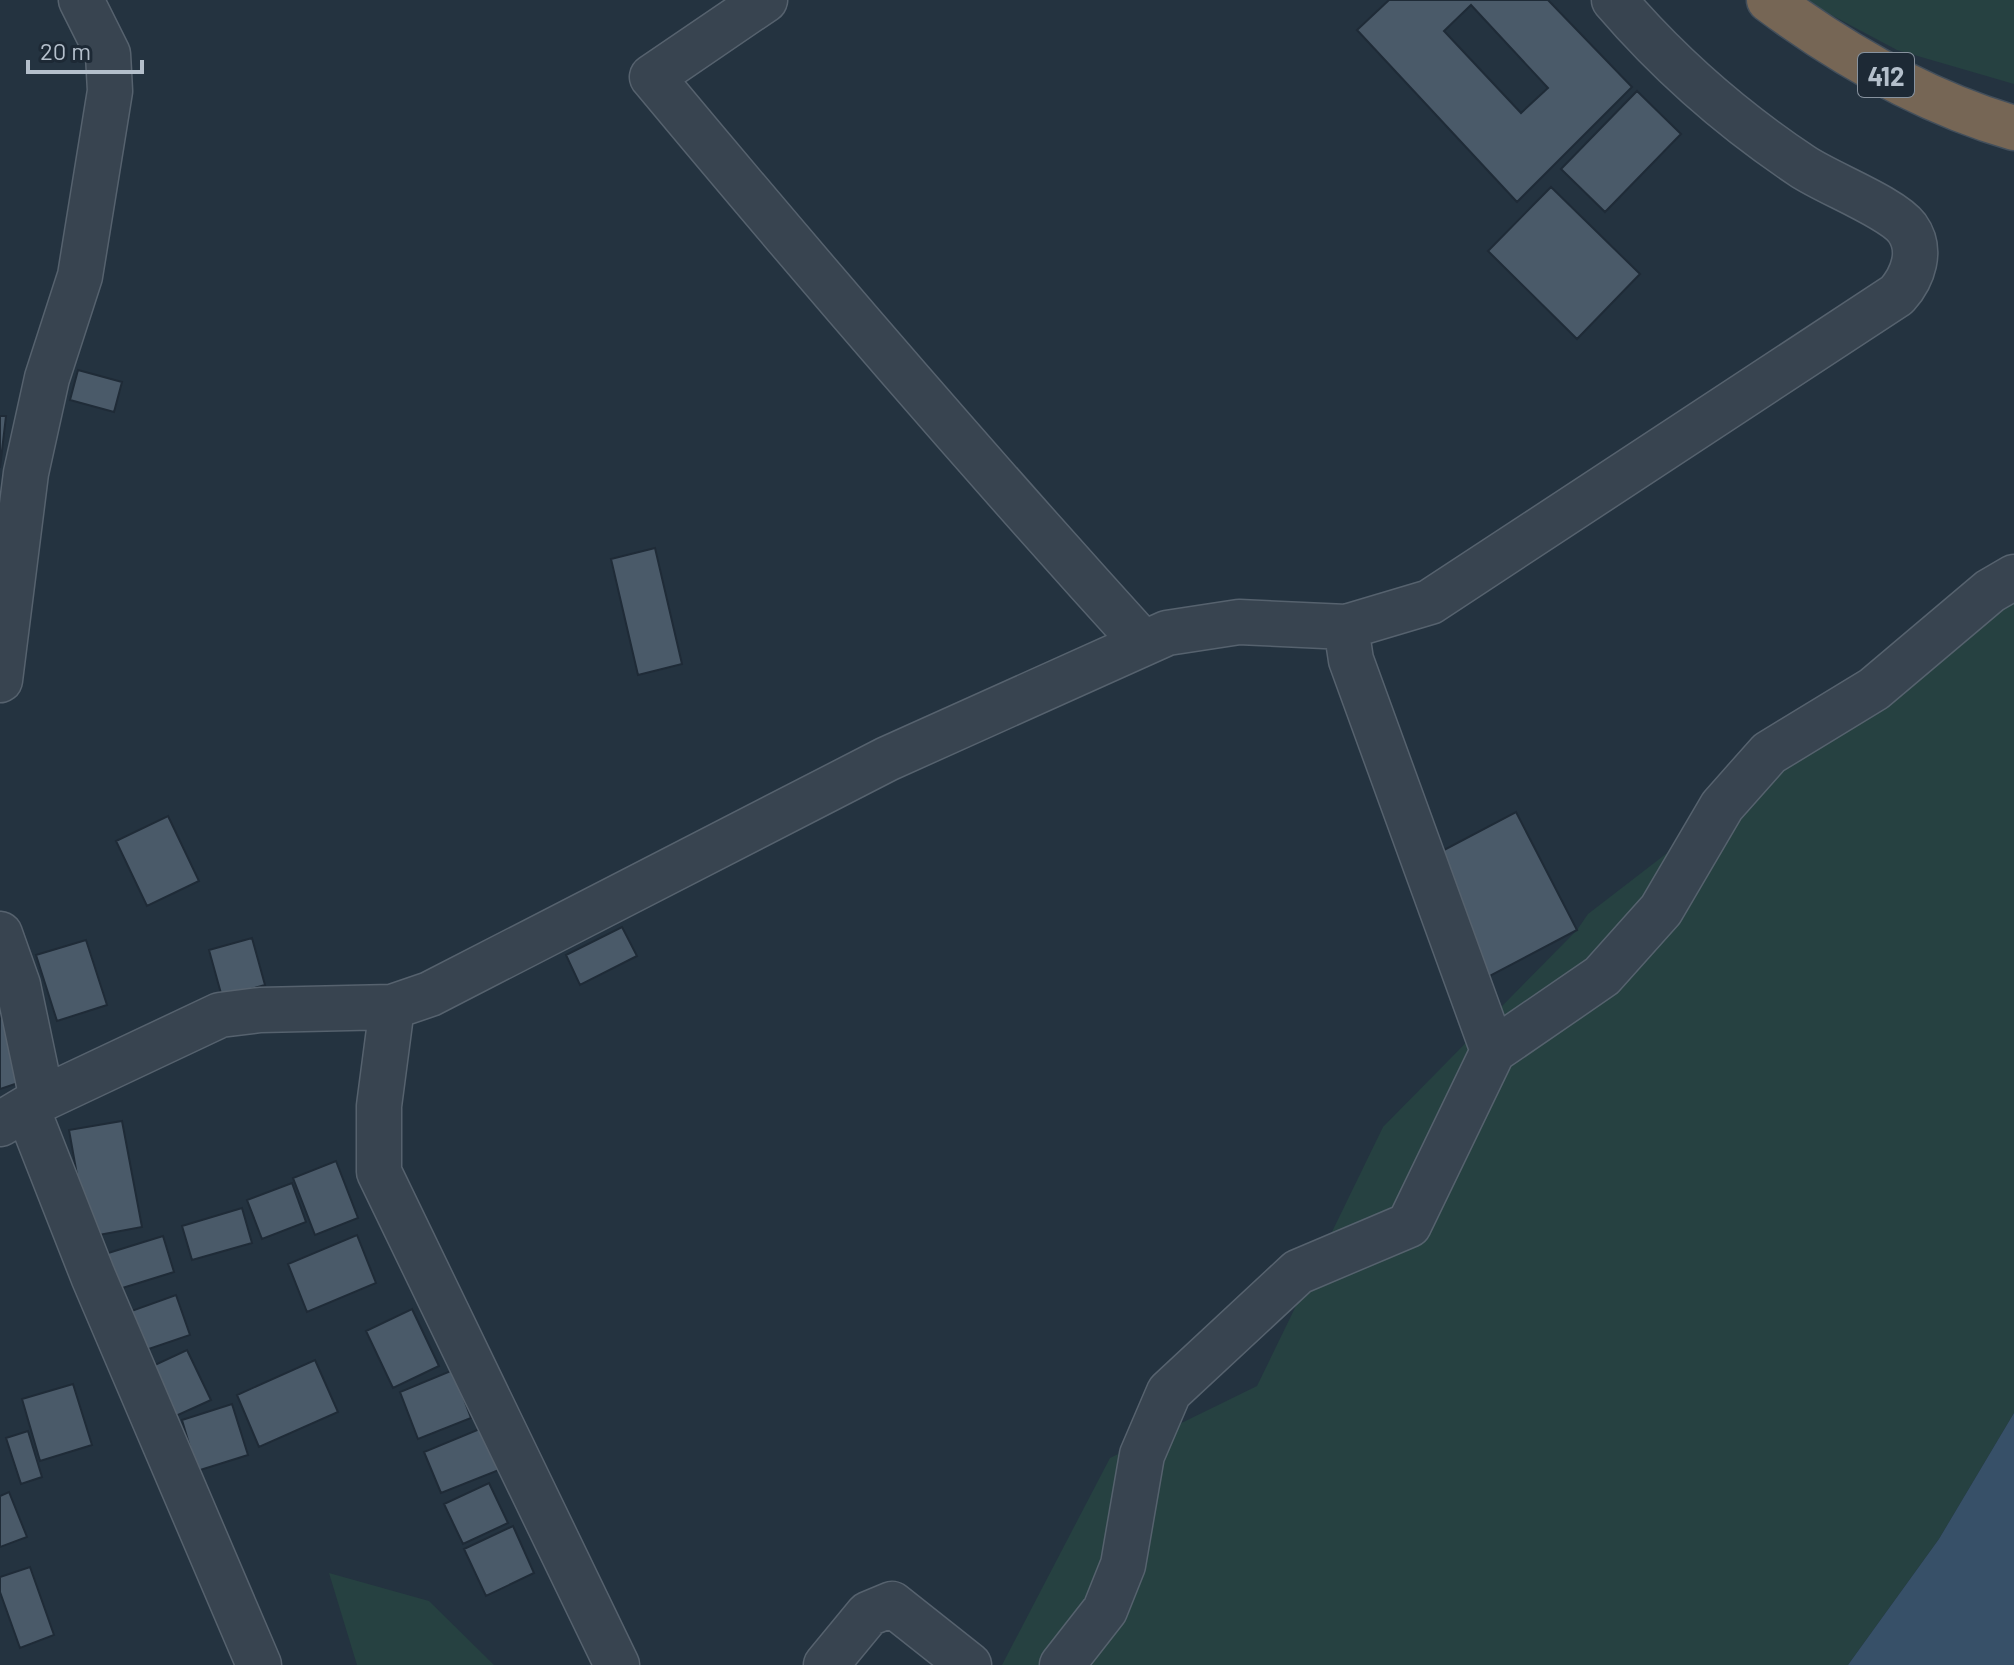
<svg xmlns="http://www.w3.org/2000/svg" width="2014" height="1665" viewBox="0 0 2014 1665" font-family="Barlow,sans-serif">
<style>
.green{fill:#264141}
.water{fill:#375068}
.building{fill:#4a5a69;stroke:#1f2b37;stroke-width:2;fill-rule:evenodd}
.lines{fill:none;stroke-linecap:round;stroke-linejoin:round}
.minor-casing{stroke:#56626e;stroke-width:47}
.highway-casing{stroke:#434f5b;stroke-width:47}
.minor{stroke:#384450;stroke-width:44}
.highway{stroke:#766655;stroke-width:44}
.labels{text-anchor:middle;dominant-baseline:central;stroke-width:6;stroke-linejoin:round;paint-order:stroke}
.shield{fill:#1d2935;stroke:#87929e;stroke-width:2}
.shield-label{font-size:26px;font-weight:bold;fill:#b4bfcb}
</style>
<rect width="100%" height="100%" fill="#243340"/>
<path class="green" d="M1803,0H2014V84L1897,50Z
M2014,558V1413L1939,1539L1848,1665H1002L1110,1458L1257,1386L1383,1127L1577,930L1588,914L1985,608Z
M329,1573L429,1601L494,1665H357Z"/>
<path class="water" d="M2014,1413V1665H1848L1939,1539Z"/>
<path class="building" d="M1389,0H1548L1632,87L1517,202L1357,30ZM1471,5L1548,88L1521,113L1444,31Z
M1637,91L1681,134L1605,212L1561,169Z
M1551,187L1640,274L1577,339L1488,251Z
M78,370L122,382L114,412L70,400Z
M0,416H6L0,468Z
M655,548L682,664L638,675L611,559Z
M1516,812L1577,930L1486,978L1425,860Z
M168,816L199,881L147,906L116,841Z
M622,927L637,956L580,985L566,955Z
M252,938L265,985L222,997L209,950Z
M86,940L107,1005L57,1021L36,955Z
M0,1010L24,1081L0,1089Z
M122,1121L142,1227L88,1237L69,1130Z
M336,1161L358,1218L315,1235L293,1178Z
M292,1183L306,1222L262,1239L247,1200Z
M242,1208L252,1243L192,1260L182,1226Z
M357,1235L376,1283L307,1312L288,1264Z
M163,1236L174,1272L116,1290L105,1254Z
M176,1295L190,1335L137,1353L123,1314Z
M412,1309L439,1366L393,1388L366,1331Z
M187,1350L211,1400L167,1420L144,1370Z
M315,1360L338,1412L259,1447L237,1395Z
M453,1370L471,1418L418,1439L400,1392Z
M73,1384L92,1445L40,1461L22,1399Z
M232,1404L248,1455L197,1471L182,1420Z
M482,1428L499,1470L441,1493L424,1452Z
M28,1431L42,1477L21,1484L6,1438Z
M489,1483L508,1523L463,1544L444,1504Z
M9,1492L27,1537L0,1547V1496Z
M513,1526L534,1573L486,1596L464,1549Z
M30,1567L54,1635L20,1648L0,1592V1577Z"/>
<g class="lines">
<defs>
<path id="minor" d="M765,0L652,77C812,269 975,458 1143,643
M1346,627L1351,660L1493,1051
M0,680L26,473L47,378L80,276L110,91L108,54L81,0
M0,934L18,985L42,1099
M392,1007L379,1106V1172L617,1665
M27,1108L93,1276L259,1665
M0,1124L42,1099L220,1015L260,1010L392,1007L430,994L887,759L1167,633L1239,622L1346,627L1430,602L1897,295C1913,277 1923,250 1907,228C1891,207 1827,183 1802,166C1733,120 1668,63 1614,0
M826,1665L868,1614L892,1604L969,1665
M1062,1665L1105,1610L1123,1565L1142,1455L1169,1392L1298,1272L1409,1225L1493,1051L1602,976L1661,910L1722,806L1769,753L1874,689L1990,591L2014,577"/>
<path id="highway" d="M1769,0C1843,55 1925,102 2014,128"/>
</defs>
<use href="#minor" class="minor-casing"/>
<use href="#highway" class="highway-casing"/>
<use href="#minor" class="minor"/>
<use href="#highway" class="highway"/>
</g>
<g class="labels">
<rect class="shield" x="1858" y="53" width="56" height="44" rx="6"/>
<g class="shield-label">
<text x="1886" y="75">412</text>
</g>
</g>
<path d="M28 60v12h114v-12" fill="none" stroke="#b4bfcb" stroke-width="4"/>
<text x="40" y="60" font-size="24" fill="#b4bfcb" stroke="#1d2935" stroke-width="6" paint-order="stroke">20 m</text>
</svg>
